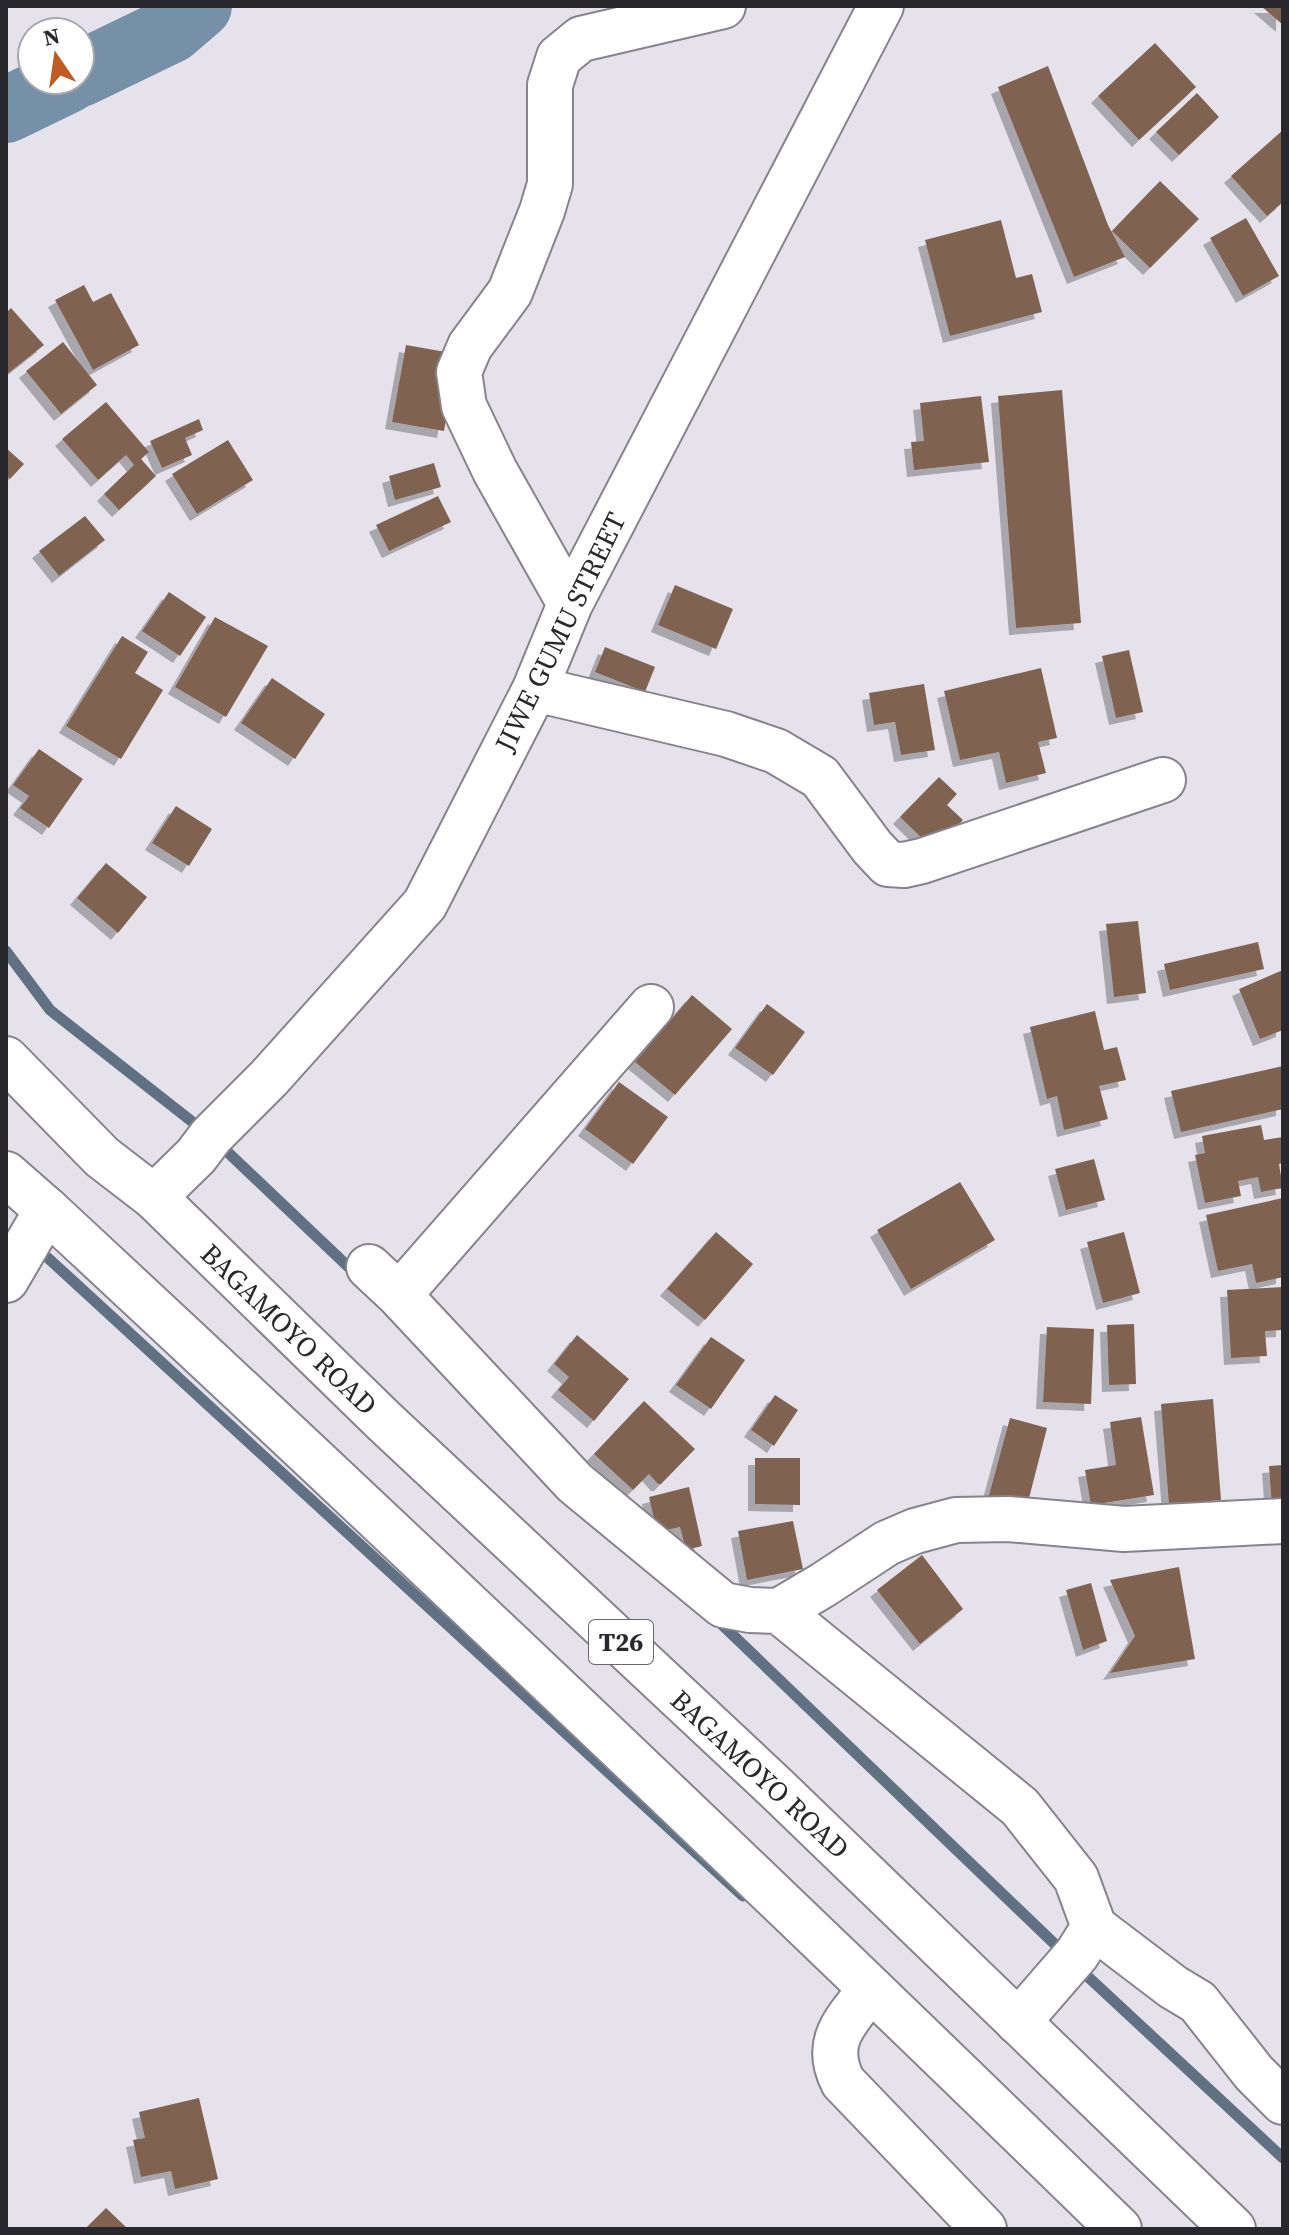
<svg xmlns="http://www.w3.org/2000/svg" width="1289" height="2235" viewBox="0 0 1289 2235" font-family="'Source Serif 4',serif">
<style>
.lines{fill:none;stroke-linecap:round;stroke-linejoin:round}
.stream{stroke:#5f7183;stroke-width:11}
.river{stroke:#7690a8;stroke-width:66}
.building{fill:#806251;filter:url(#shadow)}
.minor-casing{stroke:#86838c;stroke-width:48}
.highway-casing{stroke:#86838c;stroke-width:48}
.minor{stroke:#fff;stroke-width:44}
.highway{stroke:#fff;stroke-width:44}
.labels{text-anchor:middle;dominant-baseline:central;stroke-width:8;stroke-linejoin:round;paint-order:stroke}
.shield{fill:#fff;stroke:#69686b;stroke-width:2}
.shield-label{font-size:26px;font-weight:bold;fill:#29282c}
.street-label{font-size:28px;fill:#29282c;stroke:#fff}
</style>
<defs>
<filter id="shadow"><feDropShadow dx="-7" dy="7" stdDeviation="0" flood-color="#0004"/></filter>
</defs>
<rect width="100%" height="100%" fill="#e5e2ec"/>
<g class="lines">
<path class="stream" d="M6,951L50,1010L204,1131
M217,1142L358,1276
M48,1258L743,1896
M714,1617L1063,1952
M1085,1974L1283,2158"/>
<path class="river" d="M80,74L171,30L199,6
M6,110L68,80"/>
</g>
<path class="building" d="M1261,6H1283V25Z
M1155,43L1196,87L1139,140L1098,96Z
M1048,66L1108,225L1125,257L1074,277L998,87Z
M1197,93L1219,117L1179,155L1156,132Z
M1283,130V202L1267,216L1231,176Z
M1160,181L1199,219L1150,268L1112,231Z
M1246,218L1279,276L1243,296L1210,238Z
M1001,220L1016,278L1032,274L1042,312L950,336L925,240Z
M84,285L93,302L111,293L139,345L93,370L55,300Z
M11,308L44,345L6,375V313Z
M63,342L97,385L61,414L26,371Z
M406,345L457,354L444,431L392,422Z
M1062,390L1081,623L1016,628L998,396Z
M981,396L989,462L914,470L911,442L924,441L920,403Z
M106,402L149,452L141,459L156,476L119,510L104,494L134,465L126,455L98,480L62,439Z
M199,419L203,430L185,438L192,455L162,468L150,441Z
M228,440L253,480L197,514L172,474Z
M6,448L24,464L10,479L6,475Z
M434,463L441,487L395,500L389,476Z
M438,496L451,522L389,551L376,525Z
M85,516L105,540L59,576L39,551Z
M675,585L733,609L716,649L658,625Z
M169,592L206,617L180,656L142,631Z
M215,617L268,646L226,717L175,687Z
M122,636L148,652L135,673L163,690L121,759L66,726Z
M605,647L655,667L645,692L595,672Z
M1129,650L1143,712L1116,718L1102,656Z
M1041,668L1057,738L1038,742L1046,773L1006,783L999,752L960,760L944,691Z
M272,678L325,714L295,759L241,723Z
M924,684L935,750L901,755L895,722L874,725L869,693Z
M39,749L83,779L49,828L20,808L29,796L13,785Z
M939,777L957,794L947,805L963,820L934,850L900,817Z
M176,806L212,829L189,866L152,843Z
M106,863L147,897L118,933L77,898Z
M1138,921L1146,993L1114,997L1106,924Z
M1258,942L1264,969L1170,990L1164,964Z
M1283,970V1030L1260,1039L1239,989Z
M692,995L732,1029L675,1095L635,1062Z
M767,1004L805,1032L773,1075L735,1048Z
M1095,1011L1104,1050L1117,1047L1126,1080L1099,1086L1108,1119L1064,1130L1057,1096L1047,1099L1030,1027Z
M1283,1066V1109L1181,1132L1171,1091Z
M619,1082L668,1117L633,1164L585,1129Z
M1261,1125L1264,1140L1283,1137V1163L1279,1164L1283,1188L1261,1192L1258,1177L1238,1181L1241,1196L1205,1203L1195,1155L1205,1153L1202,1136Z
M1094,1159L1105,1200L1066,1210L1055,1169Z
M960,1182L995,1240L911,1289L877,1230Z
M1283,1198V1277L1256,1283L1252,1264L1218,1271L1206,1215Z
M716,1232L753,1264L705,1320L667,1289Z
M1124,1232L1140,1293L1103,1303L1087,1242Z
M1283,1287V1330L1265,1331L1267,1356L1231,1358L1227,1290Z
M1134,1324L1136,1384L1109,1385L1107,1325Z
M1047,1327L1094,1329L1091,1404L1043,1402Z
M577,1335L629,1379L594,1421L558,1390L569,1377L554,1364Z
M711,1337L745,1360L711,1409L676,1385Z
M775,1395L798,1410L774,1446L751,1430Z
M1213,1399L1221,1500L1169,1505L1161,1404Z
M644,1401L695,1449L661,1484H658L649,1474L633,1490L594,1454Z
M1141,1417L1154,1495L1091,1505L1085,1470L1116,1465L1110,1422Z
M1010,1418L1047,1428L1026,1510L988,1499Z
M755,1458H800V1505L755,1504Z
M1283,1465V1506L1272,1507L1269,1466Z
M689,1487L702,1546L686,1550L680,1527L657,1532L649,1497Z
M793,1521L803,1569L747,1580L738,1531Z
M922,1555L963,1609L920,1644L877,1590Z
M1179,1567L1195,1659L1110,1673L1135,1636L1110,1580Z
M1091,1583L1107,1641L1083,1650L1066,1590Z
M199,2098L218,2179L175,2189L171,2171L141,2177L133,2140L145,2138L139,2112Z
M106,2208L128,2229H85Z"/>
<g class="lines">
<defs>
<path id="minor" d="M570,604L495,471L464,406L459,372L470,346L510,292L542,211L550,184V85L559,57L581,39L723,6
M535,689L726,734L776,751L820,777L872,847L888,864L904,865L922,861L1163,780
M154,1197L196,1156L211,1136L269,1078L425,904L535,689L570,604L881,6
M369,1267L399,1295L575,1483L723,1605L750,1610L779,1611L823,1585L887,1543L915,1531L956,1520L1008,1519L1124,1529L1283,1521
M6,1280L47,1210
M399,1295L651,1007
M779,1611L1020,1807L1076,1878L1094,1927L1077,1954L1018,2022
M1094,1927L1173,1987L1198,2002L1254,2073L1283,2102
M871,1989C847,2020 822,2041 843,2082L984,2229"/>
<path id="highway" d="M6,1059L102,1157L154,1197L385,1422L775,1787L1233,2229
M6,1174L47,1210C408,1545 766,1885 1119,2229"/>
</defs>
<use href="#minor" class="minor-casing"/>
<use href="#highway" class="highway-casing"/>
<use href="#minor" class="minor"/>
<use href="#highway" class="highway"/>
</g>
<g class="labels">
<rect class="shield" x="589" y="1620" width="64" height="44" rx="6"/>
<g class="shield-label">
<text x="621" y="1642">T26</text>
</g>
<g class="street-label">
<text transform="translate(560 632) rotate(-64)">JIWE GUMU STREET</text>
<text transform="translate(289 1329) rotate(44)">BAGAMOYO ROAD</text>
<text transform="translate(760 1774) rotate(43)">BAGAMOYO ROAD</text>
</g>
</g>
<rect width="1289" height="2235" fill="none" stroke="#29282c" stroke-width="16"/>
<g transform="translate(56 56) rotate(347)"><circle r="38" fill="#ffffff" stroke="#a9a9ab" stroke-width="2"/>
<path d="M0-6L14 30L0 20L-14 30Z" fill="#bf5c24"/>
<text y="-12" font-size="22" font-weight="bold" text-anchor="middle" fill="#29282c">N</text>
</g>
</svg>
